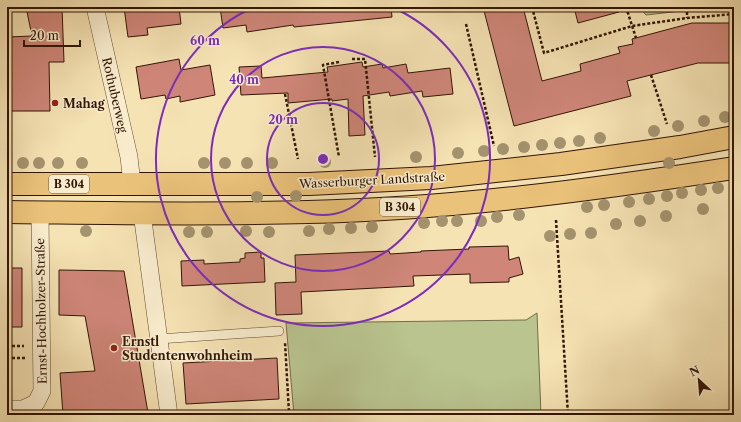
<svg xmlns="http://www.w3.org/2000/svg" width="741" height="422" viewBox="0 0 741 422" font-family="'Libre Caslon Text',serif">
<style>
.green{fill:#b9c48f;stroke:#756c4a}
.building{fill:#cf8679;stroke:#311505}
.lines{fill:none;stroke-linecap:round;stroke-linejoin:round}
.lane-casing{stroke:#624831;stroke-width:10}
.street-casing{stroke:#624831;stroke-width:18}
.primary-casing{stroke:#311505;stroke-width:24}
.path{stroke:#311505;stroke-width:2.5;stroke-dasharray:3 2;stroke-linecap:butt}
.lane{stroke:#f9edce;stroke-width:9}
.street{stroke:#f9edce;stroke-width:17}
.primary{stroke:#ebc27a;stroke-width:22}
.tree{fill:#a4936e}
.ring{fill:none;stroke:#7b2cbf;stroke-width:2}
.poi-dot{fill:#8f2418;stroke:#f9edce;stroke-width:1.5}
.labels{text-anchor:middle;dominant-baseline:central;stroke-width:3;stroke-linejoin:round;paint-order:stroke}
.shield{fill:#f9edce;stroke:#6d5641;stroke-width:1}
.shield-label{font-size:11px;font-weight:bold;fill:#311505}
.street-label{font-size:12px;fill:#311505;stroke:#f9edce}
.poi-label{font-size:12px;font-weight:bold;fill:#311505;stroke:#f9edce;text-anchor:start}
.centre{fill:#7b2cbf;stroke:#f9edce;stroke-width:2}
.ring-label{font-size:12px;text-anchor:middle;font-weight:bold;fill:#7b2cbf;stroke:#f9edce;stroke-width:3;stroke-linejoin:round;paint-order:stroke}
</style>
<rect width="100%" height="100%" fill="#f6e3b4"/>
<filter id="stains"><feTurbulence type="fractalNoise" baseFrequency=".005" numOctaves="4"/><feColorMatrix values="0 0 0 0 .2 0 0 0 0 .09 0 0 0 0 .02 0 0 0 .5 -.17"/></filter>
<radialGradient id="worn" r=".72"><stop offset=".6" stop-color="#630" stop-opacity="0"/><stop offset="1" stop-color="#630" stop-opacity=".3"/></radialGradient>
<path class="green" d="M639,7H682L681,11L646,15Z
M537,313L541,415H294L286,323L526,320Z"/>
<path class="building" d="M26,7H62L64,62H49L50,111H11L10,64H7V37L32,36Z
M124,7H179L181,24L147,28L148,35L128,37Z
M220,7H391L392,17L294,27L293,25L247,32L246,25L223,28Z
M483,7H523L542,81L581,71L580,64L620,53L618,47L633,44L632,39L692,23H734V63H698L627,81L631,96L514,126Z
M574,7H618L619,12L578,23Z
M179,59L181,70L210,65L215,95L180,102V96L166,99L165,95L141,99L136,67Z
M362,62L363,67L382,64L383,68L406,64L408,73L450,68L453,94L423,97L422,91L390,96L389,92L363,96L365,135L349,136L348,99L332,101V99L288,103V93L241,95L239,67L261,66L262,78L328,72L327,67Z
M508,246L509,260L519,257L523,274L509,278V282L470,283V274L413,276L414,286L301,292L302,314L276,315L275,283L296,282L295,255L389,251L390,254L421,252V251L469,249V247Z
M261,252V258H264L265,282L182,286L181,261L204,260V264L240,262V259L245,258V253Z
M7,268H22V327H7Z
M59,270L124,271L148,413L126,415H63L60,373L95,371L85,316L59,315Z
M277,358L279,399L186,404L183,363Z"/>
<g class="lines">
<defs>
<path id="lane" d="M158,339L279,331"/>
<path id="street" d="M95,7L129,157L132,184
M142,213L169,415
M7,409H23L36,403L42,391L40,213"/>
<path id="primary" d="M7,184H309L431,178L561,164L680,147L734,137
M7,212C107,213 207,215 308,212C450,209 593,190 734,168"/>
</defs>
<use href="#lane" class="lane-casing"/>
<use href="#street" class="street-casing"/>
<use href="#primary" class="primary-casing"/>
<path class="path" d="M532,7L544,53L632,26L687,18L734,14
M626,7L636,38
M687,7V18
M466,24L494,146
M352,59H365L375,157
M339,62L323,65L339,157
M651,75L667,124
M285,94L298,159
M556,220L568,415
M7,346H24
M7,358H25
M276,415L289,413L285,342"/>
<use href="#lane" class="lane"/>
<use href="#street" class="street"/>
<use href="#primary" class="primary"/>
</g>
<g class="tree">
<circle cx="725" cy="117" r="6"/>
<circle cx="704" cy="121" r="6"/>
<circle cx="678" cy="126" r="6"/>
<circle cx="654" cy="131" r="6"/>
<circle cx="600" cy="138" r="6"/>
<circle cx="579" cy="141" r="6"/>
<circle cx="560" cy="143" r="6"/>
<circle cx="542" cy="145" r="6"/>
<circle cx="524" cy="147" r="6"/>
<circle cx="503" cy="149" r="6"/>
<circle cx="484" cy="151" r="6"/>
<circle cx="458" cy="153" r="6"/>
<circle cx="416" cy="157" r="6"/>
<circle cx="325" cy="162" r="6"/>
<circle cx="23" cy="163" r="6"/>
<circle cx="39" cy="163" r="6"/>
<circle cx="58" cy="163" r="6"/>
<circle cx="82" cy="163" r="6"/>
<circle cx="204" cy="163" r="6"/>
<circle cx="225" cy="163" r="6"/>
<circle cx="247" cy="163" r="6"/>
<circle cx="272" cy="163" r="6"/>
<circle cx="669" cy="163" r="6"/>
<circle cx="718" cy="188" r="6"/>
<circle cx="701" cy="190" r="6"/>
<circle cx="682" cy="193" r="6"/>
<circle cx="296" cy="196" r="6"/>
<circle cx="667" cy="196" r="6"/>
<circle cx="257" cy="197" r="6"/>
<circle cx="649" cy="199" r="6"/>
<circle cx="629" cy="202" r="6"/>
<circle cx="604" cy="205" r="6"/>
<circle cx="587" cy="207" r="6"/>
<circle cx="703" cy="209" r="6"/>
<circle cx="519" cy="215" r="6"/>
<circle cx="666" cy="216" r="6"/>
<circle cx="497" cy="217" r="6"/>
<circle cx="442" cy="221" r="6"/>
<circle cx="457" cy="221" r="6"/>
<circle cx="481" cy="221" r="6"/>
<circle cx="640" cy="221" r="6"/>
<circle cx="424" cy="223" r="6"/>
<circle cx="616" cy="224" r="6"/>
<circle cx="372" cy="227" r="6"/>
<circle cx="351" cy="228" r="6"/>
<circle cx="329" cy="229" r="6"/>
<circle cx="86" cy="231" r="6"/>
<circle cx="246" cy="231" r="6"/>
<circle cx="309" cy="231" r="6"/>
<circle cx="189" cy="232" r="6"/>
<circle cx="207" cy="232" r="6"/>
<circle cx="269" cy="232" r="6"/>
<circle cx="591" cy="233" r="6"/>
<circle cx="570" cy="234" r="6"/>
<circle cx="550" cy="236" r="6"/>
</g>
<g class="ring">
<circle cx="323" cy="159" r="56"/>
<circle cx="323" cy="159" r="112"/>
<path d="M392 7A167 167 0 1 1 254 7"/>
</g>
<g class="poi-dot">
<circle cx="55" cy="103" r="4"/>
<circle cx="114" cy="348" r="4"/>
</g>
<g class="labels">
<g class="shield">
<rect x="49" y="175" width="40" height="18" rx="3"/>
<rect x="380" y="198" width="40" height="18" rx="3"/>
</g>
<g class="shield-label">
<text x="69" y="184">B 304</text>
<text x="400" y="207">B 304</text>
</g>
<g class="street-label">
<text transform="translate(115 95) rotate(77)">Rothuberweg</text>
<text transform="translate(372 180) rotate(-3)">Wasserburger Landstraße</text>
<text transform="translate(41 311) rotate(-91)">Ernst-Hochholzer-Straße</text>
</g>
<g class="poi-label">
<text x="63" y="103">Mahag</text>
<text x="122" y="341">Ernstl<tspan x="122" dy="14">Studentenwohnheim</tspan></text>
</g>
</g>
<circle cx="323" cy="159" r="6" class="centre"/>
<g class="ring-label">
<text x="205" y="45">60 m</text>
<text x="244" y="84">40 m</text>
<text x="283" y="124">20 m</text>
</g>
<rect width="741" height="422" fill="none" stroke="#f6e3b4" stroke-width="24"/>
<rect x="8" y="8" width="725" height="406" fill="none" stroke="#311505" stroke-width="2"/>
<rect x="12" y="12" width="717" height="398" fill="none" stroke="#311505"/>
<g transform="translate(699 380) rotate(334)" stroke="#f9edce" stroke-width="3" paint-order="stroke">
<path d="M0-3L7 15L0 10L-7 15Z" fill="#311505"/>
<text y="-6" font-size="11" font-weight="bold" text-anchor="middle" fill="#311505">N</text>
</g>
<path d="M24 40v6h56v-6" fill="none" stroke="#311505" stroke-width="2"/>
<text x="30" y="40" font-size="12" fill="#311505" stroke="#f9edce" stroke-width="3" paint-order="stroke">20 m</text>
<rect width="100%" height="100%" filter="url(#stains)"/>
<rect width="100%" height="100%" fill="url(#worn)"/>
</svg>
